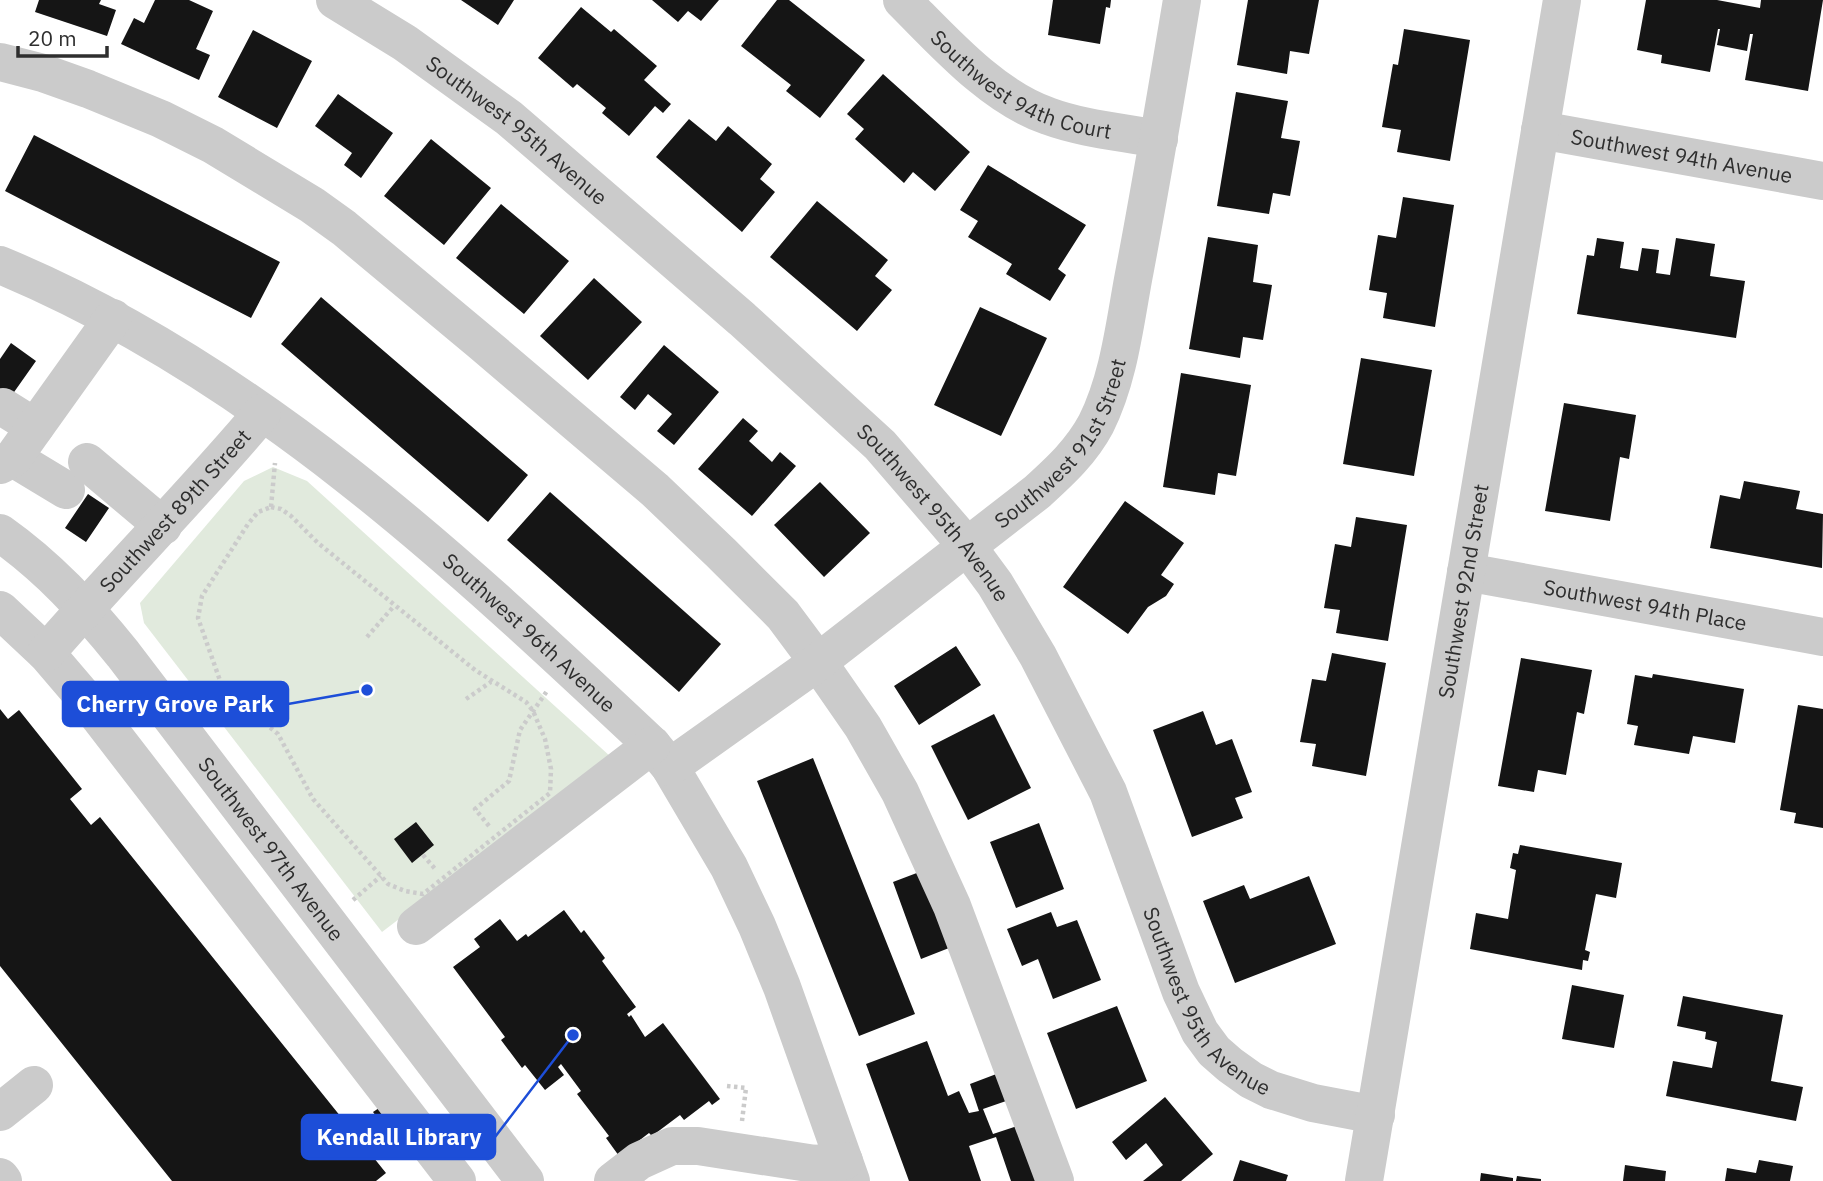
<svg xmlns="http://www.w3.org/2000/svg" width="1823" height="1181" viewBox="0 0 1823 1181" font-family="'IBM Plex Sans',sans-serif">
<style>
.green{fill:#e1eadd}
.building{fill:#151515}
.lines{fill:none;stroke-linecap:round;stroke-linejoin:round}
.path{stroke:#cbcbcb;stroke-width:4.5;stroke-dasharray:3.5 3.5;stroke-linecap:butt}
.minor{stroke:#cbcbcb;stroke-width:38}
.labels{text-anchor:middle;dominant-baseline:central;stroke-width:7;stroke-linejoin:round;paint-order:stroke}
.street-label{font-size:21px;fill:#2e2e2e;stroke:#fff}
.leader{fill:none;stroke:#1d4ed8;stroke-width:2.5}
.callout-dot{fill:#1d4ed8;stroke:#fff;stroke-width:2.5}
.callout{fill:#1d4ed8;stroke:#1d4ed8;stroke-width:2.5}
.callout-label{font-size:23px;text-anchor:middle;font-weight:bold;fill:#fff}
</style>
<rect width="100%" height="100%" fill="#fff"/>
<path class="green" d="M273,467L307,481L611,757L382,932L144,623L140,603L244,481Z"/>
<path class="building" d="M39,0H101L99,4L116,10L107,36L35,12Z
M155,0H189L213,11L196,49L210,55L199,80L121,44L134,18L144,23Z
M461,0H514L498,25Z
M652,0H719L701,21L688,11L678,22Z
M777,0H789L865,60L820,118L786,91L791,85L741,46Z
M1053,0H1111L1110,8L1106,7L1100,44L1048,35Z
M1248,0H1319L1309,54L1290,51L1287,74L1237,65Z
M1646,0H1717L1760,8L1761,0H1823L1808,91L1745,80L1753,34H1750L1747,51L1717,45L1720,29H1718L1710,72L1661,63L1662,55L1637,50Z
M581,7L611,32L614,29L657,66L644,80L671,104L663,113L655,106L629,136L602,113L606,108L577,84L573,88L538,58Z
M1404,29L1470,40L1450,161L1397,152L1401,130L1382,127L1393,64L1398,65Z
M253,30L312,61L277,128L218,97Z
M883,74L970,152L935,191L913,172L904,183L855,139L864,129L847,114Z
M1236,92L1288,101L1281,138L1300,141L1290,196L1273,193L1269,214L1217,206Z
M338,94L393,133L361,178L344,165L352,153L315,126Z
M689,119L716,141L728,126L772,164L760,179L775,192L742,232L656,157Z
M34,135L280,262L251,318L5,191Z
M431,139L491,188L444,245L384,196Z
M988,165L1086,225L1058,269L1066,275L1050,301L1006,274L1012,264L968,237L978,221L960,210Z
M1403,197L1454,205L1435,327L1383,318L1387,293L1369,290L1378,235L1396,238Z
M817,201L888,260L875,276L892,290L857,331L770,257Z
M501,204L569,261L524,314L456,258Z
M1208,237L1258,245L1253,282L1272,285L1263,340L1243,337L1240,358L1189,349Z
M1597,238L1624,242L1620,268L1638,271L1642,248L1659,250L1656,273L1670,275L1676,238L1715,244L1710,276L1745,281L1736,338L1577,314L1587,255L1594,256Z
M594,278L642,322L588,380L540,336Z
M321,297L528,475L488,522L281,344Z
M980,307L1047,338L1001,436L934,405Z
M11,343L36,361L0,412V359Z
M664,345L719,392L674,445L657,431L672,414L648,394L635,410L620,397Z
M1361,358L1432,370L1414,476L1343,464Z
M1181,373L1251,385L1236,476L1218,473L1215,495L1163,487Z
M1564,403L1636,415L1629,459L1620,457L1610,521L1545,511Z
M743,418L758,431L749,441L772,462L780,452L796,466L752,516L698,469Z
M1744,481L1800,491L1796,509L1823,514L1822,568L1710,548L1720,495L1740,499Z
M820,482L870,533L824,577L774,525Z
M550,492L721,644L679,692L507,540Z
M88,494L109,508L86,542L65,528Z
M1125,501L1184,543L1161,575L1174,584L1166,596L1148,607L1128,634L1063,587Z
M1356,517L1407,525L1388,641L1336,633L1340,610L1324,608L1335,544L1351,547Z
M956,646L981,685L919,725L894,686Z
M1332,653L1386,663L1366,776L1312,766L1316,744L1300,742L1312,679L1326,681Z
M1521,658L1592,670L1584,714L1577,712L1566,775L1538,770L1534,792L1498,786Z
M1653,674L1744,689L1735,743L1693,736L1689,754L1634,745L1638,726L1627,724L1635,675L1652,678Z
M1798,705L1823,709V828L1794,823L1796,813L1780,810Z
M0,709L8,719L19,710L82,789L70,799L91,825L100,817L386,1173L376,1181H172L0,966Z
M1203,711L1216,745L1232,739L1252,792L1235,798L1243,818L1192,837L1153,730Z
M994,714L1031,788L968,820L931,746Z
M813,758L915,1014L859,1036L757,781Z
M416,822L434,845L412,863L394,839Z
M1039,823L1064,889L1016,908L990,842Z
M1520,845L1622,863L1616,898L1596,894L1585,950L1590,952L1588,961L1583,960L1582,970L1470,949L1476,913L1508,919L1516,870L1510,868L1513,853L1518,854Z
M922,871L949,948L921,959L893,882Z
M1309,876L1336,944L1235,983L1203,901L1244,885L1250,899Z
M564,910L581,933L584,930L605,958L602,961L636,1007L627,1014L629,1017L631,1015L645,1037L663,1023L720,1099L712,1105L709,1101L684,1120L680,1115L652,1136L649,1133L619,1156L606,1138L609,1136L577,1094L581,1091L561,1064L558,1067L564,1075L545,1090L525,1065L522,1068L501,1040L505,1037L453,967L480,947L474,939L500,919L517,941L526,934L528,937Z
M1051,912L1057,927L1077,920L1101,980L1053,999L1038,959L1022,966L1007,929Z
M1572,985L1624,995L1614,1048L1562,1039Z
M1683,996L1783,1015L1771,1081L1803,1087L1796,1121L1666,1096L1673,1061L1712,1068L1717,1042L1705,1039L1706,1032L1677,1026Z
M1117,1006L1147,1081L1076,1109L1047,1033Z
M927,1041L948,1096L959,1091L969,1113L979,1111L970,1084L999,1073L1009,1100L983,1109L993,1134L1020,1125L1041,1181H1011L996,1137L969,1146L981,1181H909L866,1064Z
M1165,1097L1213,1154L1181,1181H1143L1163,1165L1146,1143L1126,1160L1112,1142Z
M379,1108L388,1120L382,1124L373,1112Z
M1240,1160L1288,1175L1286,1181H1233Z
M1759,1160L1793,1166L1790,1181H1725L1727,1168L1756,1173Z
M1625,1165L1666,1171L1665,1181H1623Z
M1481,1173L1513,1178V1181H1480Z
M1517,1176L1541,1179V1181H1516Z"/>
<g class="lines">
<path class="path" d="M271,507L281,509L291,516L318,543L475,670L526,702L533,711L545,739L551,769L550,793L423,894L405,891L388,884L313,799L278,734L262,721L239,710L228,699L223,689L198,618L202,596L248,524L258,512Z
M271,507L275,463
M367,637L394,606
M466,699L491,682
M489,826L475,809L509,781L520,730L547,691
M423,855L436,870
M353,900L381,876
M727,1086L746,1088L742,1121"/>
<g class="minor">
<path id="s1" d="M335,0L405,43L509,118L742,319L880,445L967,546L995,584L1038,656L1108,792L1181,992L1200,1032L1214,1051L1230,1065L1251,1080L1271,1090L1313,1103L1376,1115"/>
<path id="s2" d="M902,0C943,41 992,97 1048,116C1083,129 1123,132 1159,139"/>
<path d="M0,62L43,73L88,89L161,119L213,145L312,205L344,228L482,343L655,490L721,553L783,615L818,662L863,727L900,792L952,906L1055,1181"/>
<path id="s3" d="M1540,130L1823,181"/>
<path id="s4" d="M0,265C253,370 455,560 652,745L670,767L729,867L757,926L782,987L851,1181"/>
<path d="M3,407L35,427"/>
<path d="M13,458L66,490"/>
<path d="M87,462L163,526"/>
<path d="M0,465L13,458L113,318"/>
<path id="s5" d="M0,533C48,567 86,608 123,654L525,1181"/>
<path id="s6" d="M1466,572L1823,637"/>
<path d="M0,610L46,653L87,701L457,1181"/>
<path id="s7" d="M46,653C117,571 193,495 262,413"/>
<path id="s8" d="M670,767L818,662L1037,492C1060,471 1081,452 1096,424C1120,376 1125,320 1135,269C1152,179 1167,90 1182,0"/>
<path d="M416,926L652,745"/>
<path d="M0,1112L34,1085"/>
<path d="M0,1177L3,1181"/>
<path d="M613,1181L639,1161L672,1146H698L815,1164L844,1161"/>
<path id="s9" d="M1364,1181L1562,0"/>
</g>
</g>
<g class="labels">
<g class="street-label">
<text stroke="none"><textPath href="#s2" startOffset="150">Southwest 94th Court</textPath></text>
<text stroke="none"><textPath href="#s1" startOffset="224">Southwest 95th Avenue</textPath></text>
<text stroke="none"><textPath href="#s3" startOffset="144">Southwest 94th Avenue</textPath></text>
<text stroke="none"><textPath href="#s8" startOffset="513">Southwest 91st Street</textPath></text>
<text stroke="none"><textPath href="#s7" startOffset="192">Southwest 89th Street</textPath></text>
<text stroke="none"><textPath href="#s1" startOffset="791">Southwest 95th Avenue</textPath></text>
<text stroke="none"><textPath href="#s9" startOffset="598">Southwest 92nd Street</textPath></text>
<text stroke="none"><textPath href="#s6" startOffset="182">Southwest 94th Place</textPath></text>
<text stroke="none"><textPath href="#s4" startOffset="648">Southwest 96th Avenue</textPath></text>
<text stroke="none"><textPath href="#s5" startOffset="418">Southwest 97th Avenue</textPath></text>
<text stroke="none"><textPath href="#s1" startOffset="1358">Southwest 95th Avenue</textPath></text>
</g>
</g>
<path class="leader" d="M367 690L288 704M573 1035L495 1137"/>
<g class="callout-dot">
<circle cx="367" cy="690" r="7"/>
<circle cx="573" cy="1035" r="7"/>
</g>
<g class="callout">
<rect x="63" y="682" width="225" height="44" rx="7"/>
<rect x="302" y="1115" width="193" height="44" rx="7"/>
</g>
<g class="callout-label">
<text x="175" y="712">Cherry Grove Park</text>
<text x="399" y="1145">Kendall Library</text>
</g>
<path d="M18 46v10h89v-10" fill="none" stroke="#2e2e2e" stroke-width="3.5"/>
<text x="28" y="46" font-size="21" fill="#2e2e2e" stroke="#ffffff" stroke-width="5" paint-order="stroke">20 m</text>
</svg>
